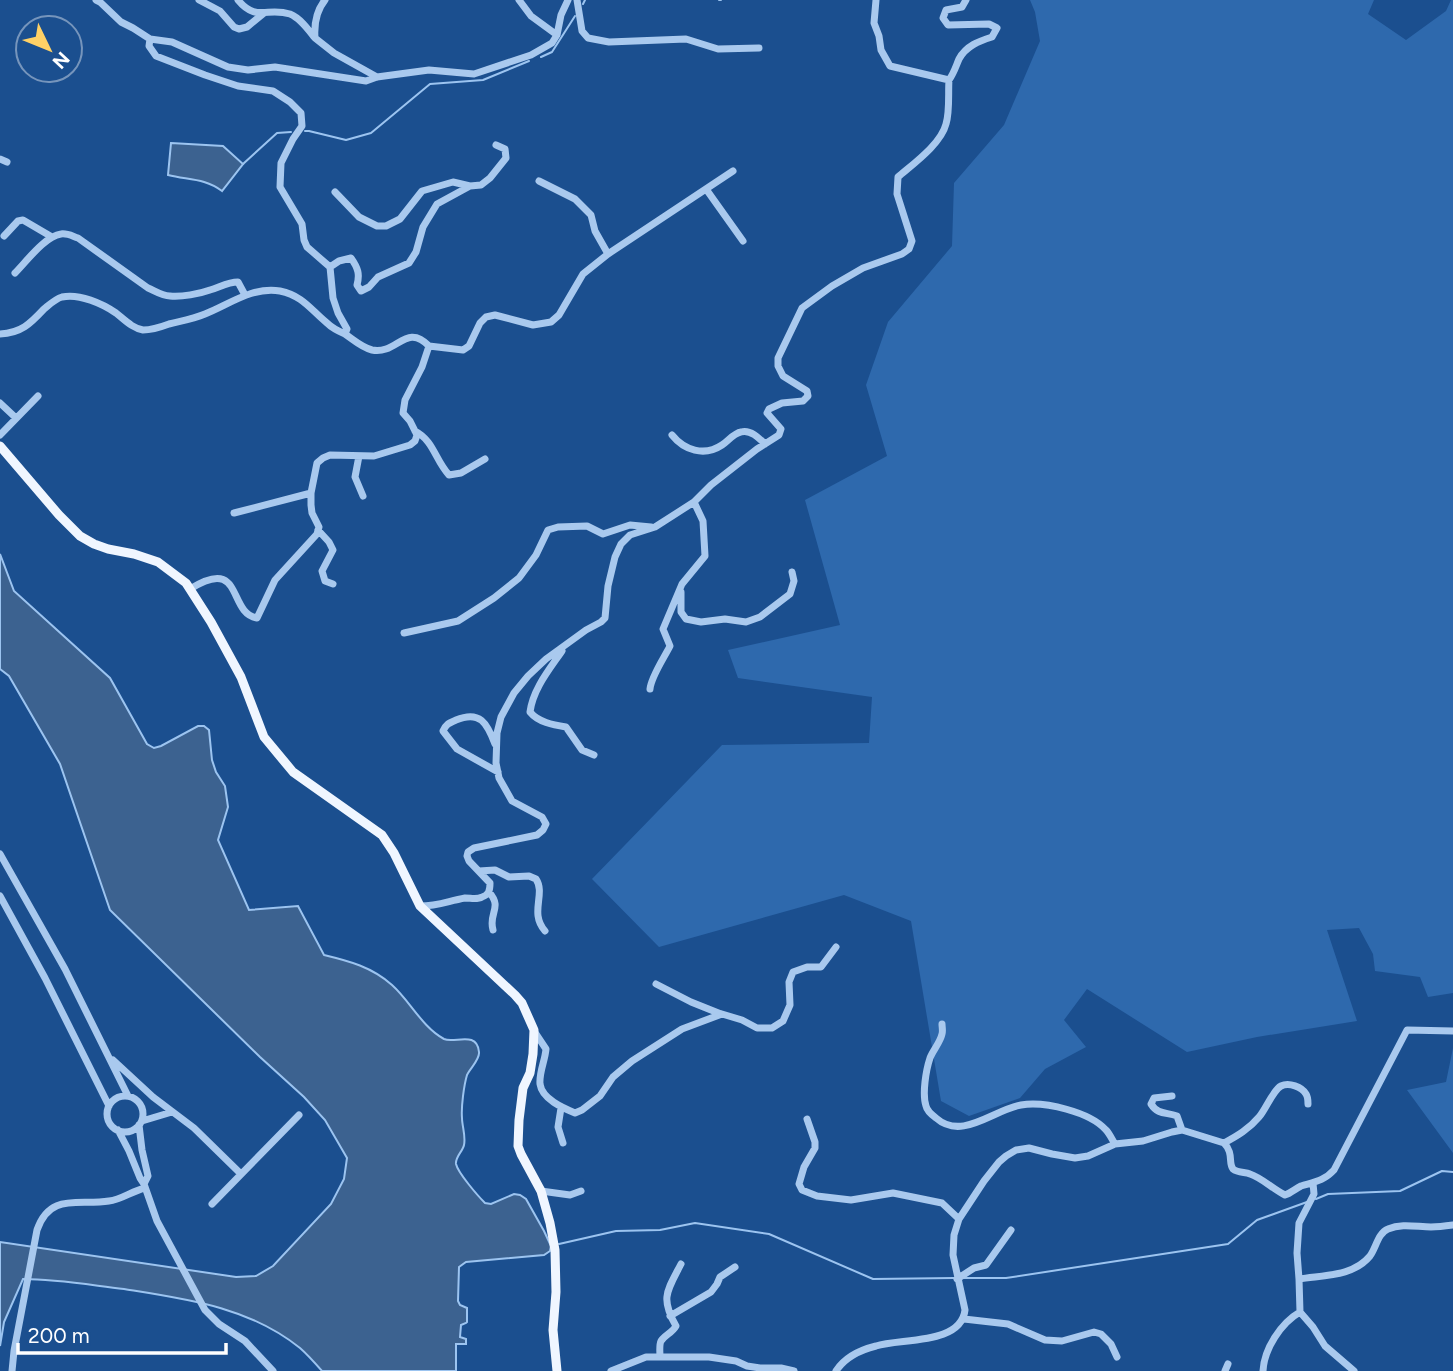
<svg xmlns="http://www.w3.org/2000/svg" width="1453" height="1371" viewBox="0 0 1453 1371" font-family="Figtree,sans-serif">
<style>
.green{fill:#2e69ad}
.water{fill:#3c6290;stroke:#9cc4f0;stroke-width:2}
.lines{fill:none;stroke-linecap:round;stroke-linejoin:round}
.stream{stroke:#9cc4f0;stroke-width:2}
.minor{stroke:#a9c9ee;stroke-width:7}
.major{stroke:#f0f6ff;stroke-width:9}
</style>
<rect width="100%" height="100%" fill="#1b4f8f"/>
<path class="green" d="M1030,0H1374L1368,14L1406,40L1446,11L1451,0H1453V993L1428,997L1420,977L1375,971L1373,954L1359,928L1327,930L1357,1021L1257,1037L1187,1052L1087,989L1064,1020L1086,1047L1045,1069L1020,1098L969,1116L941,1101L911,921L844,895L659,947L592,879L722,745L869,743L872,697L738,678L728,650L840,625L805,500L887,456L866,385L888,322L952,246L954,183L1004,125L1040,41L1035,12Z
M1453,1048V1153L1407,1090L1446,1082Z"/>
<path class="water" d="M171,143L223,146L243,164L222,191C205,178 188,180 168,175Z
M0,554L14,591L110,678L147,744L154,748L161,746L198,726H204L209,730L212,760L216,772L225,786L228,807L218,840L249,910L298,906L324,955C349,961 372,967 392,985C410,1001 422,1027 444,1039C454,1044 477,1030 479,1052C480,1060 470,1068 467,1075C464,1085 461,1107 462,1118C462,1126 466,1136 464,1145C463,1151 455,1157 456,1164C458,1173 478,1196 485,1203L491,1204L514,1194L520,1195L526,1199L544,1231L551,1246L550,1251L544,1255L466,1262L459,1267L458,1301L460,1305L467,1308V1322L466,1323L461,1325L460,1337L466,1339V1344H456V1371H322C315,1363 308,1355 300,1348C249,1307 187,1299 124,1289C90,1285 57,1279 23,1279L4,1322L0,1346V1242L236,1277L256,1276L273,1266L331,1204L344,1179L347,1158L325,1120L304,1097L260,1057L110,910L60,764L9,676L0,669Z"/>
<g class="lines">
<path class="stream" d="M719,0H721
M583,4L585,0
M541,57L552,52L575,16
M305,131H309L346,140L371,133L430,84L483,80L529,61
M243,164L277,133L291,132
M1316,1199L1328,1194L1400,1191L1442,1171L1453,1172
M559,1244L616,1231L660,1230L695,1223L769,1234L873,1279L954,1278
M963,1278H1006L1228,1244L1257,1220L1307,1202"/>
<path class="minor" d="M96,0L100,2L121,22L133,28L150,39
M199,0L220,11L234,27L239,29L247,27L264,13
M238,0C256,22 267,7 290,14C300,18 308,29 314,37
M325,0C316,11 314,24 315,38L334,53L377,77
M519,0L531,16L557,35
M577,0L582,31L588,38L609,42L686,39L718,49L759,48
M876,0L874,23L879,36L881,50L890,66L949,80C954,73 956,66 959,59C966,46 979,41 992,37L997,28L989,24L948,25L943,18L946,10L962,7L966,0
M0,159L7,162
M539,181L575,199L591,215L595,231L608,254
M470,186L481,185L490,178L506,158L505,149L496,145
M706,189L743,241
M4,236L18,221L23,220L52,237
M330,267L339,261L351,258C358,268 360,274 357,285L361,291L369,287L378,277L409,263L416,252L423,227L437,204L470,186L453,182L422,191L400,219L386,226H377L359,217L335,192
M15,273C26,262 45,236 61,234C67,233 72,236 78,238L148,288C155,291 162,296 170,296C182,297 199,294 210,290C220,287 228,282 238,282L245,295
M0,334C21,333 30,324 44,309C49,305 55,299 62,297C79,293 103,304 116,313C125,320 132,328 143,330C152,330 161,327 169,324C181,321 193,319 205,314C228,305 253,286 280,291C303,296 310,309 327,323C332,328 338,331 345,334C354,340 361,347 372,350C397,355 406,322 429,346L463,350L469,346L480,323L486,317L495,315L533,325L551,322L559,315L583,274L608,254L733,171
M345,334L347,329L338,313L333,298L330,267L307,247L304,240L302,224L280,187L281,163L293,139L302,126L301,113L290,102L273,91L238,86L205,75L156,56L149,46L150,39L172,42L228,67L248,70L275,67L366,81L377,77L429,70L474,74L531,55L552,43L557,35L561,15L568,0
M0,403L16,418
M415,431C434,441 435,460 449,475L461,473L485,459
M0,435L38,396
M672,435C684,450 704,457 722,445C728,441 734,433 741,432C750,429 759,438 765,444
M359,456L355,477L363,496
M234,513L311,493
M318,530L329,542L333,550L322,571L325,581L333,584
M190,589C244,555 227,613 257,618L275,580L317,534L319,527L312,513L311,505V493L317,463L323,458L330,455L374,456L410,445L415,441L417,435L410,421L403,413L405,400L422,367L429,346
M681,592V612L686,619L701,622L725,619L746,622L760,617L790,594L794,581L792,572
M404,633L458,621L494,598L519,578L536,555L548,530L558,527L587,526L603,534L630,525L651,527
M562,651C549,670 533,689 530,712C538,722 553,725 566,727L582,750L594,755
M650,689C651,677 664,658 670,646L663,629L682,584L705,556L703,521L694,502
M495,744C487,723 480,710 456,720C449,723 446,724 443,731L457,749L498,772
M0,854L65,969L128,1096
M479,871L495,870L509,877L529,876L536,879C546,894 529,913 545,931
M489,892C503,908 488,913 493,930
M0,896L45,978L109,1106
M420,906C438,906 448,901 465,898C471,898 477,900 482,897C489,895 490,890 490,883L469,861L467,856L468,852L474,848L537,835L543,830L546,824L542,817L512,801L499,778L496,763L497,733L501,717L514,693L528,676L546,659L586,630L601,622L605,618L608,586L615,557L621,544L630,535L655,527L694,502L711,485L757,449L779,435L781,429L767,413L769,409L782,403L803,401L808,396L807,391L783,376L778,366V358L802,308L832,286L863,268L902,254L909,249L912,241L897,194L898,177C913,164 941,144 946,124C950,111 948,93 949,80
M656,984L691,1002L721,1014
M942,1024C942,1027 943,1031 942,1034C940,1043 933,1050 930,1058C926,1070 922,1094 926,1106C927,1111 932,1115 936,1118C962,1141 993,1110 1021,1105C1045,1101 1090,1112 1106,1130C1110,1134 1112,1140 1115,1144
M534,1031L546,1049C545,1061 539,1072 540,1084C542,1099 563,1108 575,1113L582,1110L600,1096L613,1077L632,1061L682,1029L722,1014L742,1020L757,1028H772L783,1021L790,1005L789,982L793,972L807,967H821L836,947
M113,1060L153,1097L194,1128L241,1174
M107 1114a18 18 0 1 1 36 0a18 18 0 1 1-36 0Z
M1172,1096L1154,1098L1151,1104C1158,1115 1166,1112 1177,1116L1182,1130
M561,1108L558,1127L563,1143
M807,1119L815,1142V1148L804,1167L799,1184L802,1190L817,1196L851,1200L893,1193L942,1203L959,1219
M142,1121L172,1112
M139,1125L142,1150L148,1176L144,1184
M118,1130L129,1151L140,1178L144,1184L157,1221L205,1310L219,1324L245,1341L273,1371
M1224,1143C1237,1136 1249,1129 1259,1117C1266,1109 1273,1090 1281,1086C1289,1082 1302,1087 1306,1094C1308,1097 1308,1101 1308,1104
M541,1191L570,1195L581,1191
M212,1204L299,1115
M957,1279L974,1268L986,1265L1011,1230
M1299,1279L1297,1253L1299,1223L1314,1194L1313,1183
M1300,1312L1313,1327L1325,1346L1354,1371
M670,1316L711,1292L717,1284L720,1277L735,1267
M964,1319L1008,1324L1045,1340L1062,1341L1094,1332L1101,1334L1111,1344L1117,1357
M660,1357C660,1352 659,1345 661,1341C665,1335 672,1333 676,1326C660,1298 667,1291 681,1264
M12,1371L14,1351L37,1230C50,1192 79,1206 109,1201C121,1200 132,1191 145,1188
M611,1371L646,1357H709L736,1361L747,1366L760,1368H781L794,1371
M836,1371C845,1357 860,1350 876,1346C901,1338 961,1345 965,1310L953,1255L954,1235L959,1219L984,1181L999,1162L1006,1156L1016,1150L1029,1148L1052,1154L1075,1158L1088,1156L1115,1144L1143,1141L1172,1132L1182,1130L1224,1143C1234,1153 1228,1163 1233,1169C1238,1173 1245,1172 1250,1174C1262,1178 1273,1189 1285,1195C1291,1193 1295,1189 1301,1186C1314,1182 1324,1181 1334,1170L1407,1030L1453,1031
M1225,1371L1228,1364
M1263,1371C1264,1349 1281,1323 1300,1312L1299,1279C1322,1275 1353,1277 1370,1256C1376,1248 1378,1233 1388,1229C1402,1223 1417,1227 1431,1227C1438,1227 1446,1226 1453,1225"/>
<path class="major" d="M0,446L59,515L80,536L94,544L108,549L134,554L158,562L186,583L211,622L241,677L264,737L293,772L382,835L394,853L420,906L515,995L522,1003L534,1030L533,1054L530,1073L523,1088L519,1120L518,1146L521,1154L541,1191L550,1223L555,1250L556,1292L553,1330L557,1371"/>
</g>
<g transform="translate(49 49) rotate(133)"><circle r="33" fill="#1b4f8f" stroke="#7695bc" stroke-width="2"/>
<path d="M0-5L12 26L0 18L-12 26Z" fill="#ffd166"/>
<text y="-10" font-size="19" font-weight="bold" text-anchor="middle" fill="#ffffff">N</text>
</g>
<path d="M18 1343v10h208v-10" fill="none" stroke="#ffffff" stroke-width="3.5"/>
<text x="28" y="1343" font-size="21" fill="#ffffff" stroke="#1b4f8f" stroke-width="5" paint-order="stroke">200 m</text>
</svg>
